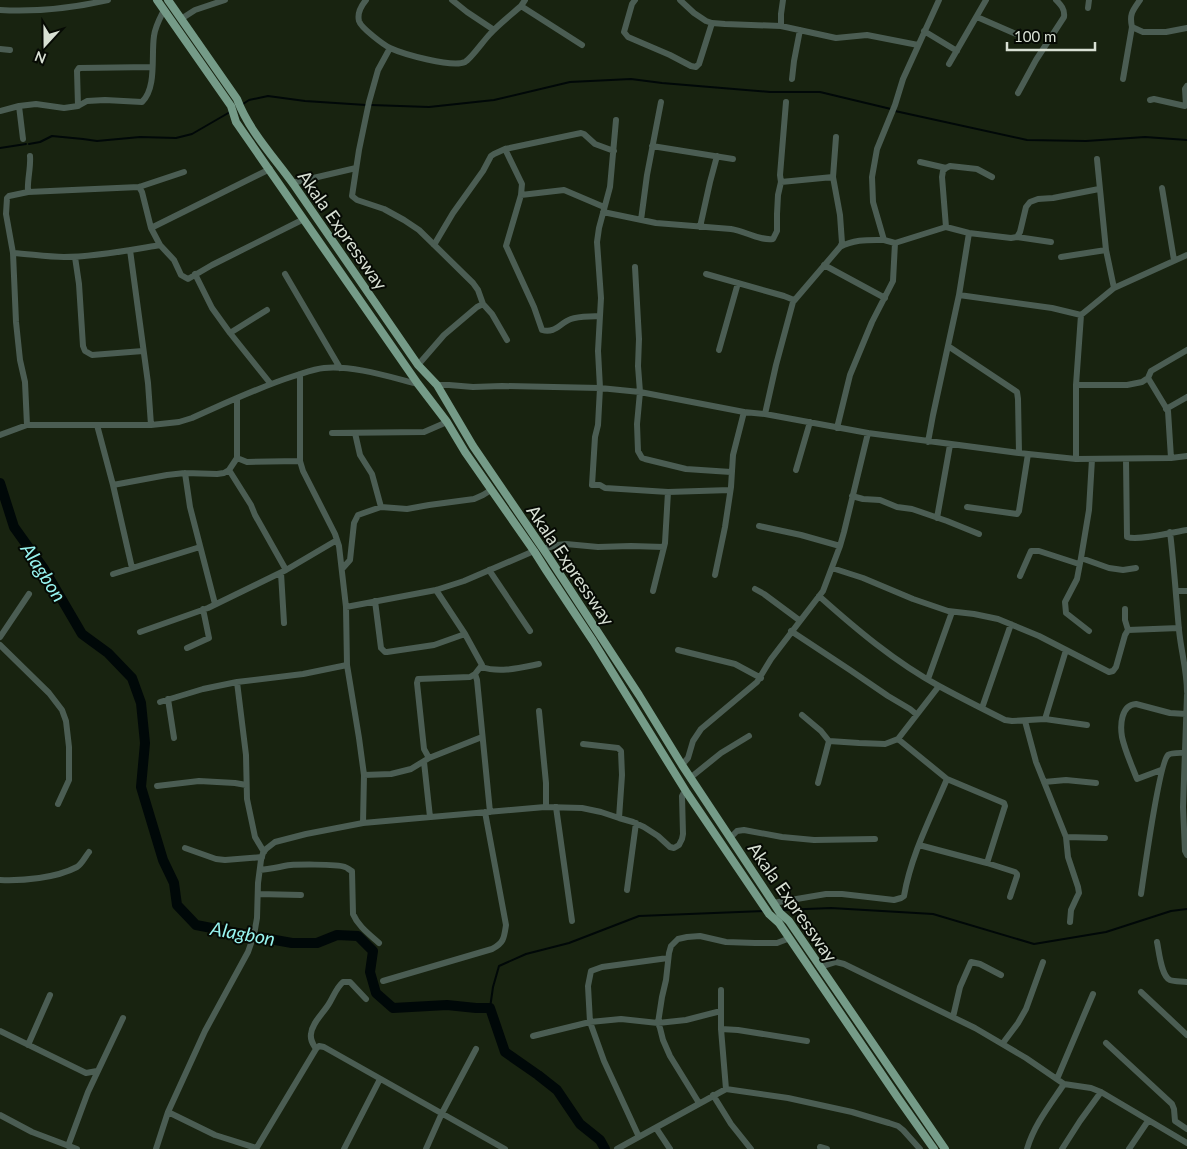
<svg xmlns="http://www.w3.org/2000/svg" width="1187" height="1149" viewBox="0 0 1187 1149" font-family="Lato,sans-serif">
<style>
.lines{fill:none;stroke-linecap:round;stroke-linejoin:round}
.stream{stroke:#000808;stroke-width:2}
.river{stroke:#000808;stroke-width:10}
.minor{stroke:#4b5d53;stroke-width:6}
.major{stroke:#759b88;stroke-width:8}
.labels{text-anchor:middle;dominant-baseline:central;stroke-width:4;stroke-linejoin:round;paint-order:stroke}
.street-label{font-size:18px;fill:#d8e0d4;stroke:#060a04}
.water-label{font-size:19px;font-style:italic;fill:#98f5f1;stroke:#060a04}
</style>
<rect width="100%" height="100%" fill="#182310"/>
<g class="lines">
<path class="stream" d="M243,104L249,100L268,96L305,101L366,105
M371,105L429,107L494,100L570,82L631,79L662,83L770,92H820L891,109
M895,111L1027,140L1086,141L1145,137L1187,140
M29,144L40,142L52,136L83,139L97,141L140,137L176,138L192,134L230,112
M0,148L26,144
M781,910L831,908L933,914L1034,944L1106,932L1171,911L1187,909
M490,1008L493,987L499,966L526,954L569,943L639,916L764,911"/>
<path class="river" d="M0,483L14,527L44,569L82,634L108,653L132,678L141,703L145,743L141,787L163,860L174,883L177,905L196,925L264,938L292,943H317L337,935L358,936L373,951L370,972L376,993L393,1008L447,1005L476,1008H490L505,1052L538,1075L557,1090L580,1124L600,1140L605,1149"/>
<path class="minor" d="M366,0C361,6 357,13 359,21C361,28 384,45 390,48C403,54 452,68 465,62C471,59 484,40 490,34C499,24 511,15 521,6L525,0
M452,0L467,12L494,30
M635,0L632,4L624,32L628,37L670,55L691,66L696,67L699,64L712,23
M680,0L694,13L706,21L712,23L725,24L781,26L836,38L867,35L918,45
M521,6L582,45
M1088,8L1089,0
M0,10C36,12 73,8 108,0
M977,17L1016,34
M181,19L195,10L225,0
M781,26V14L783,0
M1132,27L1143,32H1166L1187,28
M924,31L957,51
M390,48L378,70L369,102L359,150L352,196L357,200L384,209L404,220L419,230L473,283L478,290L483,304L492,314L507,340
M0,49L10,50
M949,64L986,0
M792,79L794,61L800,30
M1123,79L1132,27C1129,14 1133,10 1140,0
M1018,93L1036,60L1064,17C1065,9 1061,5 1056,0
M1150,100L1154,99L1185,106L1186,105L1185,89L1187,86
M19,106L23,139
M78,106L77,71L79,68L152,67
M0,111L19,106L36,104L64,108L78,106L87,101L105,100L142,102C157,88 151,55 154,36C155,27 160,18 164,10
M616,120L610,187L599,228L597,242L601,298L598,351L600,388L598,425L595,437L592,485H600L605,488L668,492L730,490
M836,137L833,177L840,215L842,243L840,247
M652,146L733,159
M505,149L522,184L521,195L506,246L507,248L534,307L542,330C555,334 560,323 571,319C579,316 590,317 599,316
M1097,159L1106,250L1114,288
M920,162L946,168
M781,182L833,177
M292,183L356,168
M139,187L142,192L151,228L160,245L174,260L181,275L188,279L212,265L304,219
M1162,188L1174,260
M28,192C27,180 31,168 30,156
M521,195L564,190L604,207
M603,212L656,223L731,229C745,231 760,241 773,239L777,231V214L778,195L781,182L780,175L786,102
M641,220L647,175L661,102
M700,227L710,182L717,156
M946,227L942,177L943,171L946,168L950,166L977,169L992,177
M151,228L270,169
M1017,237L1051,242
M895,243L946,227L969,233L1011,238L1017,237L1020,232L1026,207L1030,202L1038,199L1053,198L1099,189
M434,245L453,213L483,171L491,156L494,154L505,149L581,133L584,134L595,144L614,151
M130,250L148,383L151,425
M13,253C30,254 47,257 64,257C94,257 130,250 160,245
M75,257L79,284L83,346L85,351L92,355L143,351
M1061,257L1106,250
M824,265L885,298
M635,267L639,339L638,366L640,392L637,424L638,451L642,458L645,459L686,469L731,472
M195,274L212,308L230,333
M285,274L340,368
M706,274L784,296L794,300
M959,295L1052,308L1081,315L1114,288L1187,255
M267,310L230,333L270,383
M948,346L1017,392L1018,399L1019,453
M719,350L738,283
M418,365L444,335L477,307L483,304
M300,374V461L303,471L335,534L339,546L346,607L347,665L359,738L364,775L363,823
M1148,378L1168,411L1171,458
M437,385H449L473,387L502,386L600,388L640,392L744,412L765,414L868,433L1019,453L1076,459L1171,458L1187,456
M1076,385L1081,315
M1166,409L1187,397
M765,414L776,365L793,302L840,247C854,239 869,240 884,240
M27,425L25,382L20,360L16,322L13,253L6,214L7,198L9,196L28,192L139,187L184,172
M97,425L113,485L132,568
M837,428L850,375L872,322L893,281L895,243L884,240L873,202L872,177L877,149L895,105L903,79L939,0
M332,433L424,432L447,422
M355,433L360,455L372,474L381,507
M0,435L27,425H151L179,422L192,418C226,403 259,387 294,376C304,373 314,369 324,368C352,365 390,377 418,384
M928,442L933,415L959,295L969,233
M237,458L247,462L300,461
M1076,459V385H1127L1142,382L1148,378L1151,371L1187,350
M1126,459L1127,537C1138,541 1174,532 1187,530
M229,470L251,505L255,515L286,570
M796,470L810,422
M185,473L190,507L215,604
M113,485L167,475L185,473L217,474L224,473L229,470L237,458V398
M852,496L863,499L880,500L897,507L912,509L947,521L979,534
M967,507L1017,514L1019,511L1028,454
M937,518L950,445
M759,526L801,535L840,546
M1170,532C1174,565 1176,597 1179,630C1181,651 1187,671 1187,692
M543,549L557,545L566,544L598,547L631,546L664,547
M1081,558L1109,568L1123,570L1136,568
M832,568L863,578L913,599L948,611L974,614L998,619L1039,636L1109,672L1113,671L1116,667L1125,635L1128,630L1125,620V609
M342,569L350,560L354,523L358,515L381,507L407,509L429,505L474,499L483,495L491,490
M489,570L530,631
M281,573L284,623
M113,574L200,547
M715,575L725,527L731,487L733,455L744,412
M1020,576L1031,551H1039L1079,564
M755,589L764,594L799,620
M653,591L665,543L668,492
M1176,591H1187
M819,596C856,629 895,662 939,686C961,698 983,709 1005,720L1012,721L1045,719L1087,725
M375,601L381,648L385,652H387L434,645L465,634
M346,607L436,590L464,581L534,551
M1128,630L1179,628
M791,631L850,670L888,696L910,709L916,714
M1089,631L1066,613L1065,602L1077,579L1081,558L1089,510L1092,459
M140,632L208,608L286,570L337,540
M0,637L29,594
M0,645L49,693L62,710L66,721L69,747V780L58,804
M187,648L209,638L203,609
M678,650L735,664L761,678
M481,667C500,673 519,668 539,664
M475,674L477,680L490,812
M928,679L952,612
M237,682L246,755L247,799L255,837L264,852
M1187,695L1183,807L1185,851L1187,855
M168,699L174,738
M160,702L203,689L237,682L303,674L347,665
M982,708L1011,624
M539,711L546,783V807
M802,715L821,731L829,741
M1045,719L1066,650
M1025,721L1036,762L1066,837L1105,838
M898,739L947,779L1004,803L1005,806L1004,809L987,863
M583,744L618,748L621,751L622,775L619,818
M429,758L424,749L417,683L418,679L470,677L475,674L482,665L465,634L436,590
M424,762L430,817
M682,765L688,758L693,741L701,729L757,682L771,659L823,591L840,546L844,532L868,433
M1161,770L1137,779C1132,766 1125,751 1122,737C1120,725 1121,705 1136,704L1170,713L1186,714
M364,775L391,774L411,769L429,758L482,737
M690,778L721,753L749,736
M1044,782L1066,780L1096,783
M818,783L829,741L859,743L885,744L898,739L939,686
M157,786L199,781L235,783L246,785
M556,807L572,921
M1066,837L1068,857L1078,887L1079,893L1077,897L1071,910L1070,922
M730,838L737,831L744,830L782,837L814,840L875,839
M919,845L987,863L1015,872L1017,874V876L1010,897
M185,848L216,859L225,860L262,857
M260,870C268,869 276,868 284,866C293,864 337,864 345,867C348,868 349,870 352,871L353,914C358,926 369,934 379,943
M0,880C23,881 56,878 77,867C82,864 85,857 89,852
M627,890L636,823
M258,894L301,895
M1141,894C1144,874 1159,763 1168,755C1172,752 1182,753 1187,753
M773,903L826,894H842L894,900L901,898L904,896C911,855 931,817 947,779
M1157,942C1159,951 1161,976 1170,980C1175,982 1182,981 1187,982
M820,967L836,962L844,964L975,1028L1026,1058L1064,1084L1091,1088L1101,1092L1187,1143
M383,981L492,949C504,943 504,938 506,925L485,812
M721,990V1029L726,1089
M1141,992L1187,1035
M953,1017L960,987L971,962L980,964L1001,975
M721,1029L738,1030L807,1041
M0,1031L86,1073L97,1071
M533,1036L590,1022L621,1019L658,1023L686,1020L721,1011
M1003,1043L1018,1023L1026,1009L1043,962
M1106,1043L1172,1104L1174,1109L1175,1121L1187,1129
M28,1045L50,995
M316,1049C313,1044 310,1040 311,1034C312,1022 324,1013 330,1002C334,995 337,987 343,982H350L366,999
M1057,1079L1093,994
M713,1095L731,1124L751,1149
M699,1103L670,1056L663,1040L660,1028L658,1023L662,997L666,980L669,953L671,946L678,939L687,937L700,936L726,942L755,943H777L790,938
M168,1112L215,1135L256,1148
M0,1115L32,1132L77,1149
M656,1128L670,1149
M639,1137L604,1061L590,1022L588,986L591,971L602,967L668,958
M68,1146L88,1092L123,1018
M820,1147L827,1149
M156,1149L168,1112L205,1031L248,952L254,935L257,918L258,883L261,860L263,853L266,849L275,842L306,834L363,823L545,807L582,808L601,812L619,818L633,822L644,827L658,836L670,847L674,848L679,845L682,839L683,834L682,796L683,794L687,793
M256,1149L316,1049L319,1046L324,1047L505,1149
M344,1149L380,1079
M426,1149L442,1113L476,1049
M617,1149L726,1089L788,1098L852,1112L889,1123L898,1126L903,1130L920,1149
M1027,1149C1034,1125 1050,1105 1064,1084
M1062,1149L1080,1121L1101,1092
M1129,1149L1148,1121"/>
<path class="major" d="M157,0L231,106L236,122L418,384L447,422L465,452L534,551L546,570L593,641L687,793L769,914L779,923L898,1098L934,1149
M168,0L237,99C249,131 274,157 294,185C335,245 377,305 418,365L437,385L473,446L548,556L639,695L682,765L780,913L789,921L945,1149"/>
</g>
<g class="labels">
<g class="street-label">
<text transform="translate(343 230) rotate(55)">Akala Expressway</text>
<text transform="translate(571 565) rotate(56)">Akala Expressway</text>
<text transform="translate(793 902) rotate(55)">Akala Expressway</text>
</g>
<g class="water-label">
<text transform="translate(44 572) rotate(57)">Alagbon</text>
<text transform="translate(243 933) rotate(10)">Alagbon</text>
</g>
</g>
<g transform="translate(45 45) rotate(201)" stroke="#060a04" stroke-width="4" paint-order="stroke">
<path d="M0-4L9 19L0 12L-9 19Z" fill="#d8e0d4"/>
<text y="-8" font-size="14" font-weight="bold" text-anchor="middle" fill="#d8e0d4">N</text>
</g>
<path d="M1007 42v8h88v-8" fill="none" stroke="#d8e0d4" stroke-width="2.5"/>
<text x="1014" y="42" font-size="15" fill="#d8e0d4" stroke="#060a04" stroke-width="4" paint-order="stroke">100 m</text>
</svg>
